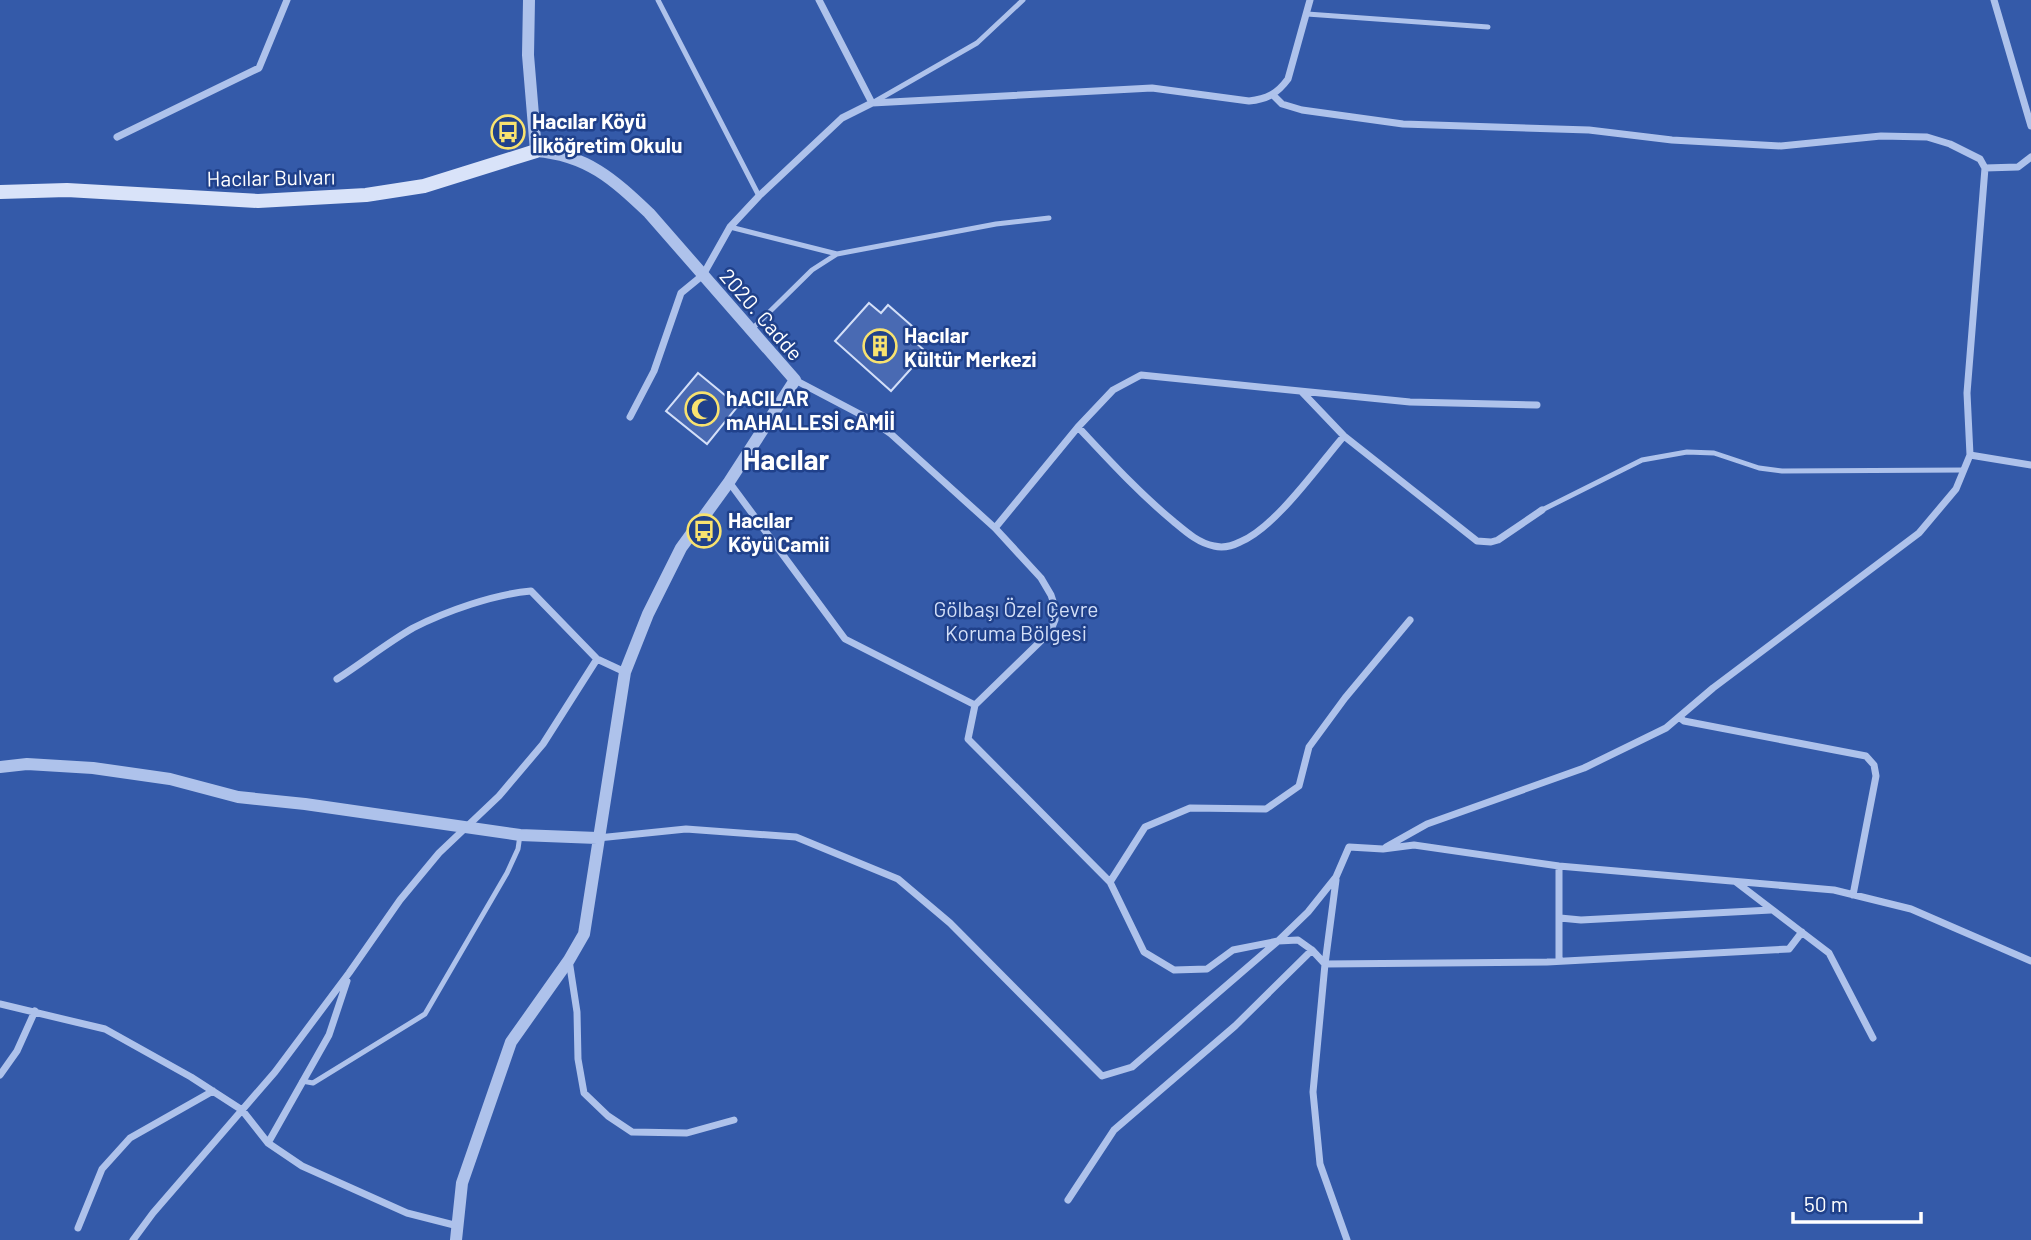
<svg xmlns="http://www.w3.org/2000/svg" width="2031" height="1240" viewBox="0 0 2031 1240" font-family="Barlow,sans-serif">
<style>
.green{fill:#345aa9}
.building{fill:#496ab3;stroke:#d3dff8;stroke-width:2}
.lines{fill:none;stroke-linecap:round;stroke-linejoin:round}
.service{stroke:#aec2eb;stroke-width:5}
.minor{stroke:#aec2eb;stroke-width:7}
.tertiary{stroke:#aec2eb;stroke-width:12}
.secondary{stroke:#d9e3f9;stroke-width:14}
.labels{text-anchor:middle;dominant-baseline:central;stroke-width:5;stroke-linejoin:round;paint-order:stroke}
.poi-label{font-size:21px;font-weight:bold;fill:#fff;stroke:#20418b;text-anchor:start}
.street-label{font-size:21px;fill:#fff;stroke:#20418b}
.park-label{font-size:21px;fill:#d3dff8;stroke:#20418b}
.district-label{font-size:28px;font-weight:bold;fill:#fff;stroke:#20418b}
</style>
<rect width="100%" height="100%" fill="#20418b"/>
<path class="green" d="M0,0H2031V1240H0Z"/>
<path class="building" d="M869,303L881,313L888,305L920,333L913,340L926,352L891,391L835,341Z
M698,373L738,406L707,444L666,411Z"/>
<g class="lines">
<path class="service" d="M658,0L759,196
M1307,14L1488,27
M874,102L977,43L1023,0
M730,227L837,254
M752,329L812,270L837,254L996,224L1049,218
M1542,510L1642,460L1687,452L1714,453L1759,468L1782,471L1964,470
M302,1081L313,1083L425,1014L507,873L518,849L520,835"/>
<path class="minor" d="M1994,0L2031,126
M1273,95L1282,104L1302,110L1403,124L1589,130L1672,140L1781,146L1881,136L1927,137L1950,144L1980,159L1985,168
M872,103L1152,88L1249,101C1267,99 1277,94 1288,79L1310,0
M117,137L259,68L287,0
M795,380L871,420L891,434L995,528L1041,578L1051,595L1055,607V620L1050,632L975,705L968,739L1110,882L1144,952L1174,970L1207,969L1233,950L1278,941L1298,940L1312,950L1325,964L1547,962L1789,949L1802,932
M1302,392L1344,436L1477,541L1491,542L1498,540L1542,510
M630,417L654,371L681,293L703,275L730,227L759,196L842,118L872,103L819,0
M1078,427C1109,460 1138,492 1173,521C1185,531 1198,543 1214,546C1222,548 1232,546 1240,542C1276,527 1318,466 1344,436
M1970,455L2031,465
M729,482L845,639L975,705
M995,528L1078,427L1113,390L1141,375L1410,402L1537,405
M337,679C362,663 387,643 413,628C446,611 495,594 531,591L597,659L625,672
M1679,717L1684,721L1866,756L1874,765L1876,776L1853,895
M598,838L686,829L796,837L898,879L950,923L1102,1076L1132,1067L1278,941L1308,912L1336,877L1349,847L1383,849L1414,845L1559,866L1834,890L1911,909L2031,961
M1386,847L1427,824L1584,768L1666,728L1713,688L1919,533L1956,489L1970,455L1967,393L1985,168L2018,167L2031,157
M1336,880L1325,964L1313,1092L1320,1164L1347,1240
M1110,882L1145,827L1190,808L1266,809L1299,786L1309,747L1345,698L1410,620
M1736,882L1829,953L1873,1038
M1560,918L1581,920L1771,910
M569,960L577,1012L578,1059L584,1093L608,1116L632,1132L687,1133L734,1120
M1559,961V866
M0,1004L105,1029L191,1077L242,1110L268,1143L302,1166L407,1213L458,1226
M0,1075L17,1051L35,1011
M268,1143L329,1035L347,981
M1068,1200L1114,1130L1235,1026L1312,950
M78,1228L102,1169L130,1138L213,1091
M133,1240L153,1213L275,1072L349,973L400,900L439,853L499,796L543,744L597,659"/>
<path class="tertiary" d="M0,767L27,764L93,768L170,779L238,797L305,804L520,835L597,838
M456,1240L462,1183L511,1042L569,960L584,934L625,672L648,614L681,548L729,482L795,380L649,213C613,179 587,155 536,151L528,55L529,0"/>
<path class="secondary" d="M0,192L67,190L258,201L366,195L424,186L536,151"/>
</g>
<defs>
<symbol id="bus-ring" viewBox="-11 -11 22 22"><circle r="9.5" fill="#20418b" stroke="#f8e26f" stroke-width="1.5"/><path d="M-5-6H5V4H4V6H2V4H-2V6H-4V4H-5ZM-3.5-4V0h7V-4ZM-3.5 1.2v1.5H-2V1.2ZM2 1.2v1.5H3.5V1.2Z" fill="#f8e26f"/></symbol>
<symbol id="building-ring" viewBox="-11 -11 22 22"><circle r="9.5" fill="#20418b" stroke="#f8e26f" stroke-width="1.5"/><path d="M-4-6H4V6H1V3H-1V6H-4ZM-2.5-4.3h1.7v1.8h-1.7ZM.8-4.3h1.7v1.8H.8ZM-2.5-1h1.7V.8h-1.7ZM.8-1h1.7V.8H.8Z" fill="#f8e26f"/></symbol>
<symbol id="mosque-ring" viewBox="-11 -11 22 22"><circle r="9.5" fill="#20418b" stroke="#f8e26f" stroke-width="1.5"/><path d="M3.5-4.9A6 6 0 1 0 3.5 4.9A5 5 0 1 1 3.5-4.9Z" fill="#f8e26f"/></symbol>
</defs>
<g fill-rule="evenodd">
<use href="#bus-ring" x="489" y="113" width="38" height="38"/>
<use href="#building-ring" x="861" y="327" width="38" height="38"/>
<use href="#mosque-ring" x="683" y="390" width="38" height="38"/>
<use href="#bus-ring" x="685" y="512" width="38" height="38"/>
</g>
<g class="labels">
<g class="poi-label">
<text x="532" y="120">Hacılar Köyü<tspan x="532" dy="24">İlköğretim Okulu</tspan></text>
<text x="904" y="334">Hacılar<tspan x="904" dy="24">Kültür Merkezi</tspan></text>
<text x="726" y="397">hACILAR<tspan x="726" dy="24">mAHALLESİ cAMİİ</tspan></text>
<text x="728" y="519">Hacılar<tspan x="728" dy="24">Köyü Camii</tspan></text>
</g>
<g class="street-label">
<text transform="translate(271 177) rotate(-1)">Hacılar Bulvarı</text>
<text transform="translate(762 314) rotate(49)">2020. Cadde</text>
</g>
<g class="park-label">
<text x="1016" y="608">Gölbaşı Özel Çevre<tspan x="1016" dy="24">Koruma Bölgesi</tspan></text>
</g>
<g class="district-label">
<text x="786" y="459">Hacılar</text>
</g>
</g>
<path d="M1793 1212v10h128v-10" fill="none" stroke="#ffffff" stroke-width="3.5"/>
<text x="1804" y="1212" font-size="21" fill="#ffffff" stroke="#20418b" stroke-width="5" paint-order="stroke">50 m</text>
</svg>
